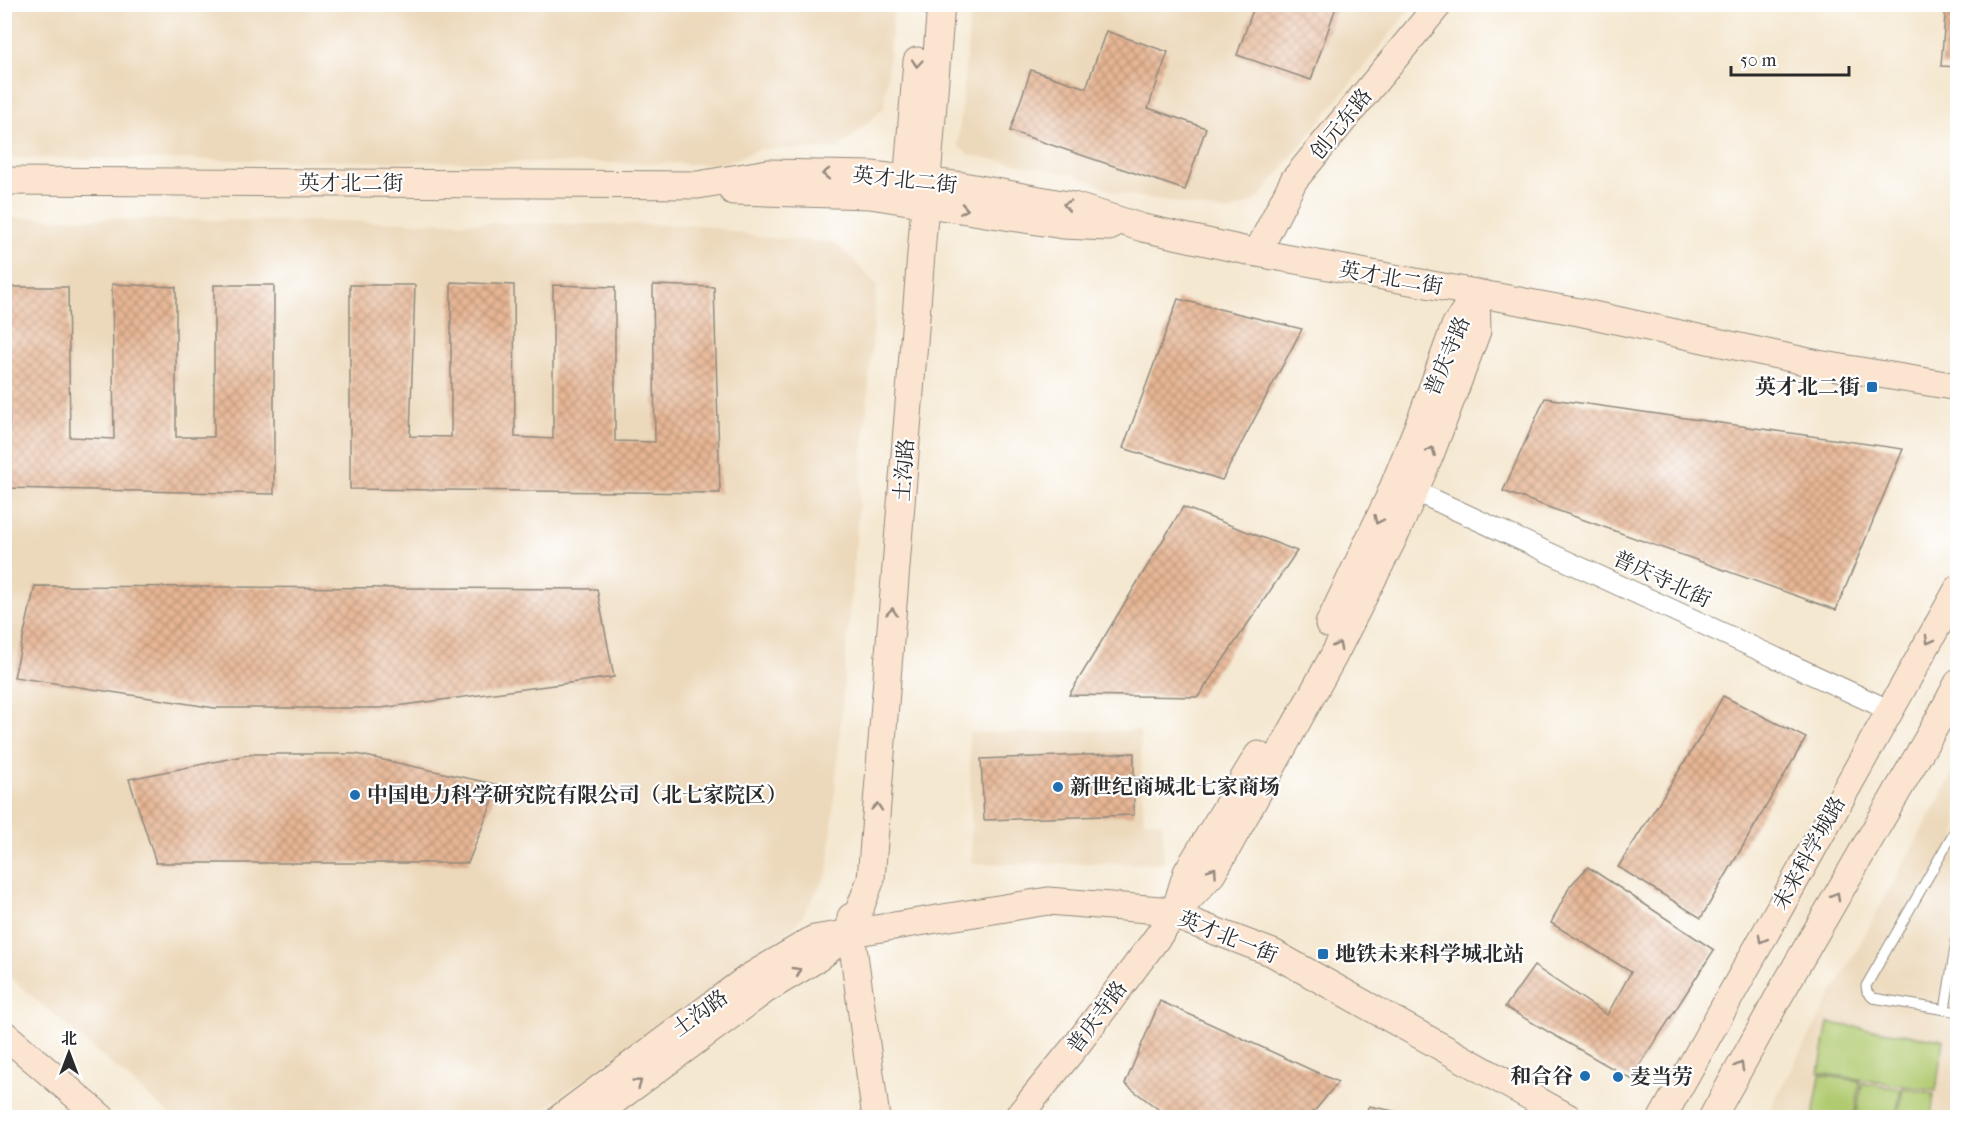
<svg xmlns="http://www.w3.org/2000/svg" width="1962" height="1122" viewBox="0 0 1962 1122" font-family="'IM FELL French Canon','Noto Serif SC',serif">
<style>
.built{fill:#ecd8ba}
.pitch{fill:#b0ca70;stroke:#6e7a4e;stroke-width:1.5}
.building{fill:url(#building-cross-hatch)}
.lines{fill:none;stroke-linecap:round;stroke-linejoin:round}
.lane-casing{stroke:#908a7e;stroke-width:11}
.street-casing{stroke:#908a7e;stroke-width:22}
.secondary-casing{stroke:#908a7e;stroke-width:29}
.lane{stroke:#fff;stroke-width:9}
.street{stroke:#fff;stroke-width:20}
.secondary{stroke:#fce5d0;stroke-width:27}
.oneway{stroke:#94887e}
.poi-dot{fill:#1f6fb2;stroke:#fff;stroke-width:2}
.labels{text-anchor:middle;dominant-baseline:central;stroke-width:4.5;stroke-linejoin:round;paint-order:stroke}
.street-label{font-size:21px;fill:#2b2b2b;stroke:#fff}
.poi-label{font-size:21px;font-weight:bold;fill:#2b2b2b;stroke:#fff;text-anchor:start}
</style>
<defs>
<pattern id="building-cross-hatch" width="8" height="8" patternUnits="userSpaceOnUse" patternTransform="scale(1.5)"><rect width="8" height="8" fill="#e7b694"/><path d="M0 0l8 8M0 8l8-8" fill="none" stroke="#bb9479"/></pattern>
</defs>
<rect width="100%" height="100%" fill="#fff"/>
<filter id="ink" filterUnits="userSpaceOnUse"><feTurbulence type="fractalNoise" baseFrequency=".0167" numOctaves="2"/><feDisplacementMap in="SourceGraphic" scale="12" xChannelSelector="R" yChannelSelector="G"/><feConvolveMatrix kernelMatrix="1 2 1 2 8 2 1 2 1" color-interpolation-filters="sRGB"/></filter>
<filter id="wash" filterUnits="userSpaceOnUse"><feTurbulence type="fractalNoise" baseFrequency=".008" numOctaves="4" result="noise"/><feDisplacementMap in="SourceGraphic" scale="24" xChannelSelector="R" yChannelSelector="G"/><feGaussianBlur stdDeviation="1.35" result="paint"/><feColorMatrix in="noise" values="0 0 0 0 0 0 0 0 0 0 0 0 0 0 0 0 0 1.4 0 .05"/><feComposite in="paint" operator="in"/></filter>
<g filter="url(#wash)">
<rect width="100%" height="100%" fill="#f5e8d1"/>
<path class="built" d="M5,4H894V5L884,108L838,149H761L722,164L5,158Z
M971,5H1413L1258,199L1229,212L1118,193L1072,174L970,155L958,146Z
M5,218L700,225L765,238L835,242L877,285L828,874L789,936L607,1062L534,1117H173L5,973Z
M1140,730L1144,820L1162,823L1164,863L972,864L969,733Z
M1957,766V1117H1773L1770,1108Z"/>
<path class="pitch" d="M1828,1023L1943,1040L1936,1091L1819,1073Z
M1820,1075L1860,1081L1854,1117H1813Z
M1862,1083L1901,1089L1896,1117H1856Z
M1903,1088L1934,1094L1931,1117H1898Z"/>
<g id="blocks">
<path class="building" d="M1255,4H1337L1311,80L1237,55Z
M1946,4H1958V67L1941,66Z
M1106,31L1168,52L1148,108L1206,128L1185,190L1010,131L1031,70L1086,88Z
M451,282L514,285L515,437L553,439V285L615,287V441L655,442L653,285L714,287L720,493L350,489V285H415L410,436L451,437Z
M112,284L176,287V437H214V285H274V494L4,488V434H9V287H68L70,437L114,439Z
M1178,299L1302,329L1222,480L1123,448Z
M1545,398L1903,449L1836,610L1503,491Z
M1183,507L1297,551L1198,697L1069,695Z
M35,586L597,589L614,677L381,708H215L14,677Z
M1723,696L1806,738L1701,918L1618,867L1701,736Z
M1134,753V815L984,820L981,759Z
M253,754H356L499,785L468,863H156L129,779Z
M1588,867L1714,950L1631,1079L1505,1007L1534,966L1607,1015L1631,972L1551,923L1570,886Z
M1160,1001L1338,1082L1309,1118H1170L1125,1084Z
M1369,1106L1419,1116V1118H1362Z"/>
</g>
</g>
<g filter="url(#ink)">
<use href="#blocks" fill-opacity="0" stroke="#908a7e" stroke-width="1.5"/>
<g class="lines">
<defs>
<path id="lane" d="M1958,825L1866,986L1867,992L1873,998L1958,1012
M1945,1010L1958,929"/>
<path id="street" d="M1415,491L1889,710"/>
<path id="secondary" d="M4,181L698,185L768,173L872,175L963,186L1073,206L1143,228L1257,253L1579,312L1818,364L1958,387
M733,191L870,195L1063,225L1109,227
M906,196L917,61
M1257,253L1294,180L1439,4
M1329,624L1388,500L1423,414L1455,326L1476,293
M1176,908L1187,872L1258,755
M851,917V932L876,1118
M4,1034L102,1118
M560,1118L748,978L814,939L1048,901L1160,910L1273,953L1569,1118
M591,1118L765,990L818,958L851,932L871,879L941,4
M1017,1118L1078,1043L1174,915L1212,874L1226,850L1333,657L1397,531L1430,455L1477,331L1476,293
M1662,1118L1958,589
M1712,1118L1779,996L1938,721L1958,683"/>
</defs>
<use href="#lane" class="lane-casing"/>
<use href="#street" class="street-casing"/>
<use href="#secondary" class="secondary-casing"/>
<use href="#lane" class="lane"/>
<use href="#street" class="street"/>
<use href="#secondary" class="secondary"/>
</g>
<defs><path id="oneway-chevron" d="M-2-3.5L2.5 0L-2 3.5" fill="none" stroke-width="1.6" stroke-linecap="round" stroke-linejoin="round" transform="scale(1.5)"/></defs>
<g class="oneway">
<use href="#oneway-chevron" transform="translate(917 63) rotate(95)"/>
<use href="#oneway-chevron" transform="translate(826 174) rotate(-179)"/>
<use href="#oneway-chevron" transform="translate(1067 205) rotate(-168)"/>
<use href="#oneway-chevron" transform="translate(964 209) rotate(9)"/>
<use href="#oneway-chevron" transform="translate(1431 451) rotate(-68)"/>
<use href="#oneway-chevron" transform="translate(1378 520) rotate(115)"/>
<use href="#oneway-chevron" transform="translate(892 612) rotate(-85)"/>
<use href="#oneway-chevron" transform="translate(1929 640) rotate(119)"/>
<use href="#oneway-chevron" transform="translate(1338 646) rotate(-63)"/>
<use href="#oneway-chevron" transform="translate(877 807) rotate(-85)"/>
<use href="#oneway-chevron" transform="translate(1213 871) rotate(-55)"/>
<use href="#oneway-chevron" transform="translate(1836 896) rotate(-60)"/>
<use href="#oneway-chevron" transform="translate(1762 939) rotate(119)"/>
<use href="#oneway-chevron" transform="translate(797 971) rotate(-31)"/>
<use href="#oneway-chevron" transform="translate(1740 1066) rotate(-61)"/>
<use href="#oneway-chevron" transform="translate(638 1083) rotate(-36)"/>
</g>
</g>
<g class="poi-dot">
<rect x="1866" y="381" width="12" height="12" rx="3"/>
<circle cx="1058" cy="787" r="6"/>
<circle cx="355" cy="795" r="6"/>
<rect x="1317" y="948" width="12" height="12" rx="3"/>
<circle cx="1585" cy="1076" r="6"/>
<circle cx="1618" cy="1077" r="6"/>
</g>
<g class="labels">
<g class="street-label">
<text transform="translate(1341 124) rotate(-51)">创元东路</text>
<text transform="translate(905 180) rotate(6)">英才北二街</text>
<text x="351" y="183">英才北二街</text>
<text transform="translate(1391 278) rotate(10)">英才北二街</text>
<text transform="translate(1447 356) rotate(-67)">普庆寺路</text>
<text transform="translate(904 470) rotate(-86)">土沟路</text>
<text transform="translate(1662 579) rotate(25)">普庆寺北街</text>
<text transform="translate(1809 853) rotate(-61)">未来科学城路</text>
<text transform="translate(1228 937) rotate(22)">英才北一街</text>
<text transform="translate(700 1013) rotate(-36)">土沟路</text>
<text transform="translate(1097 1017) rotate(-53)">普庆寺路</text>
</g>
<g class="poi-label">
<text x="1860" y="387" text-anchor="end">英才北二街</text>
<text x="1070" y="787">新世纪商城北七家商场</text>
<text x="367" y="795">中国电力科学研究院有限公司（北七家院区）</text>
<text x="1335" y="954">地铁未来科学城北站</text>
<text x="1573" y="1076" text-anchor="end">和合谷</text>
<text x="1630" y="1077">麦当劳</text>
</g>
</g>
<rect width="1962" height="1122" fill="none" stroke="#fff" stroke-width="24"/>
<g transform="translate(69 1053)" stroke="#ffffff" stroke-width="4.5" paint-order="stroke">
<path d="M0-4.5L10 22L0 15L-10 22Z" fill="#2b2b2b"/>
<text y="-9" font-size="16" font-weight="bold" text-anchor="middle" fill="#2b2b2b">北</text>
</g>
<path d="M1731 66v9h118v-9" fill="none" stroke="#2b2b2b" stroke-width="3"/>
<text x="1740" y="66" font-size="18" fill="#2b2b2b" stroke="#ffffff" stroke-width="4.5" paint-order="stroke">50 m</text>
</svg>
